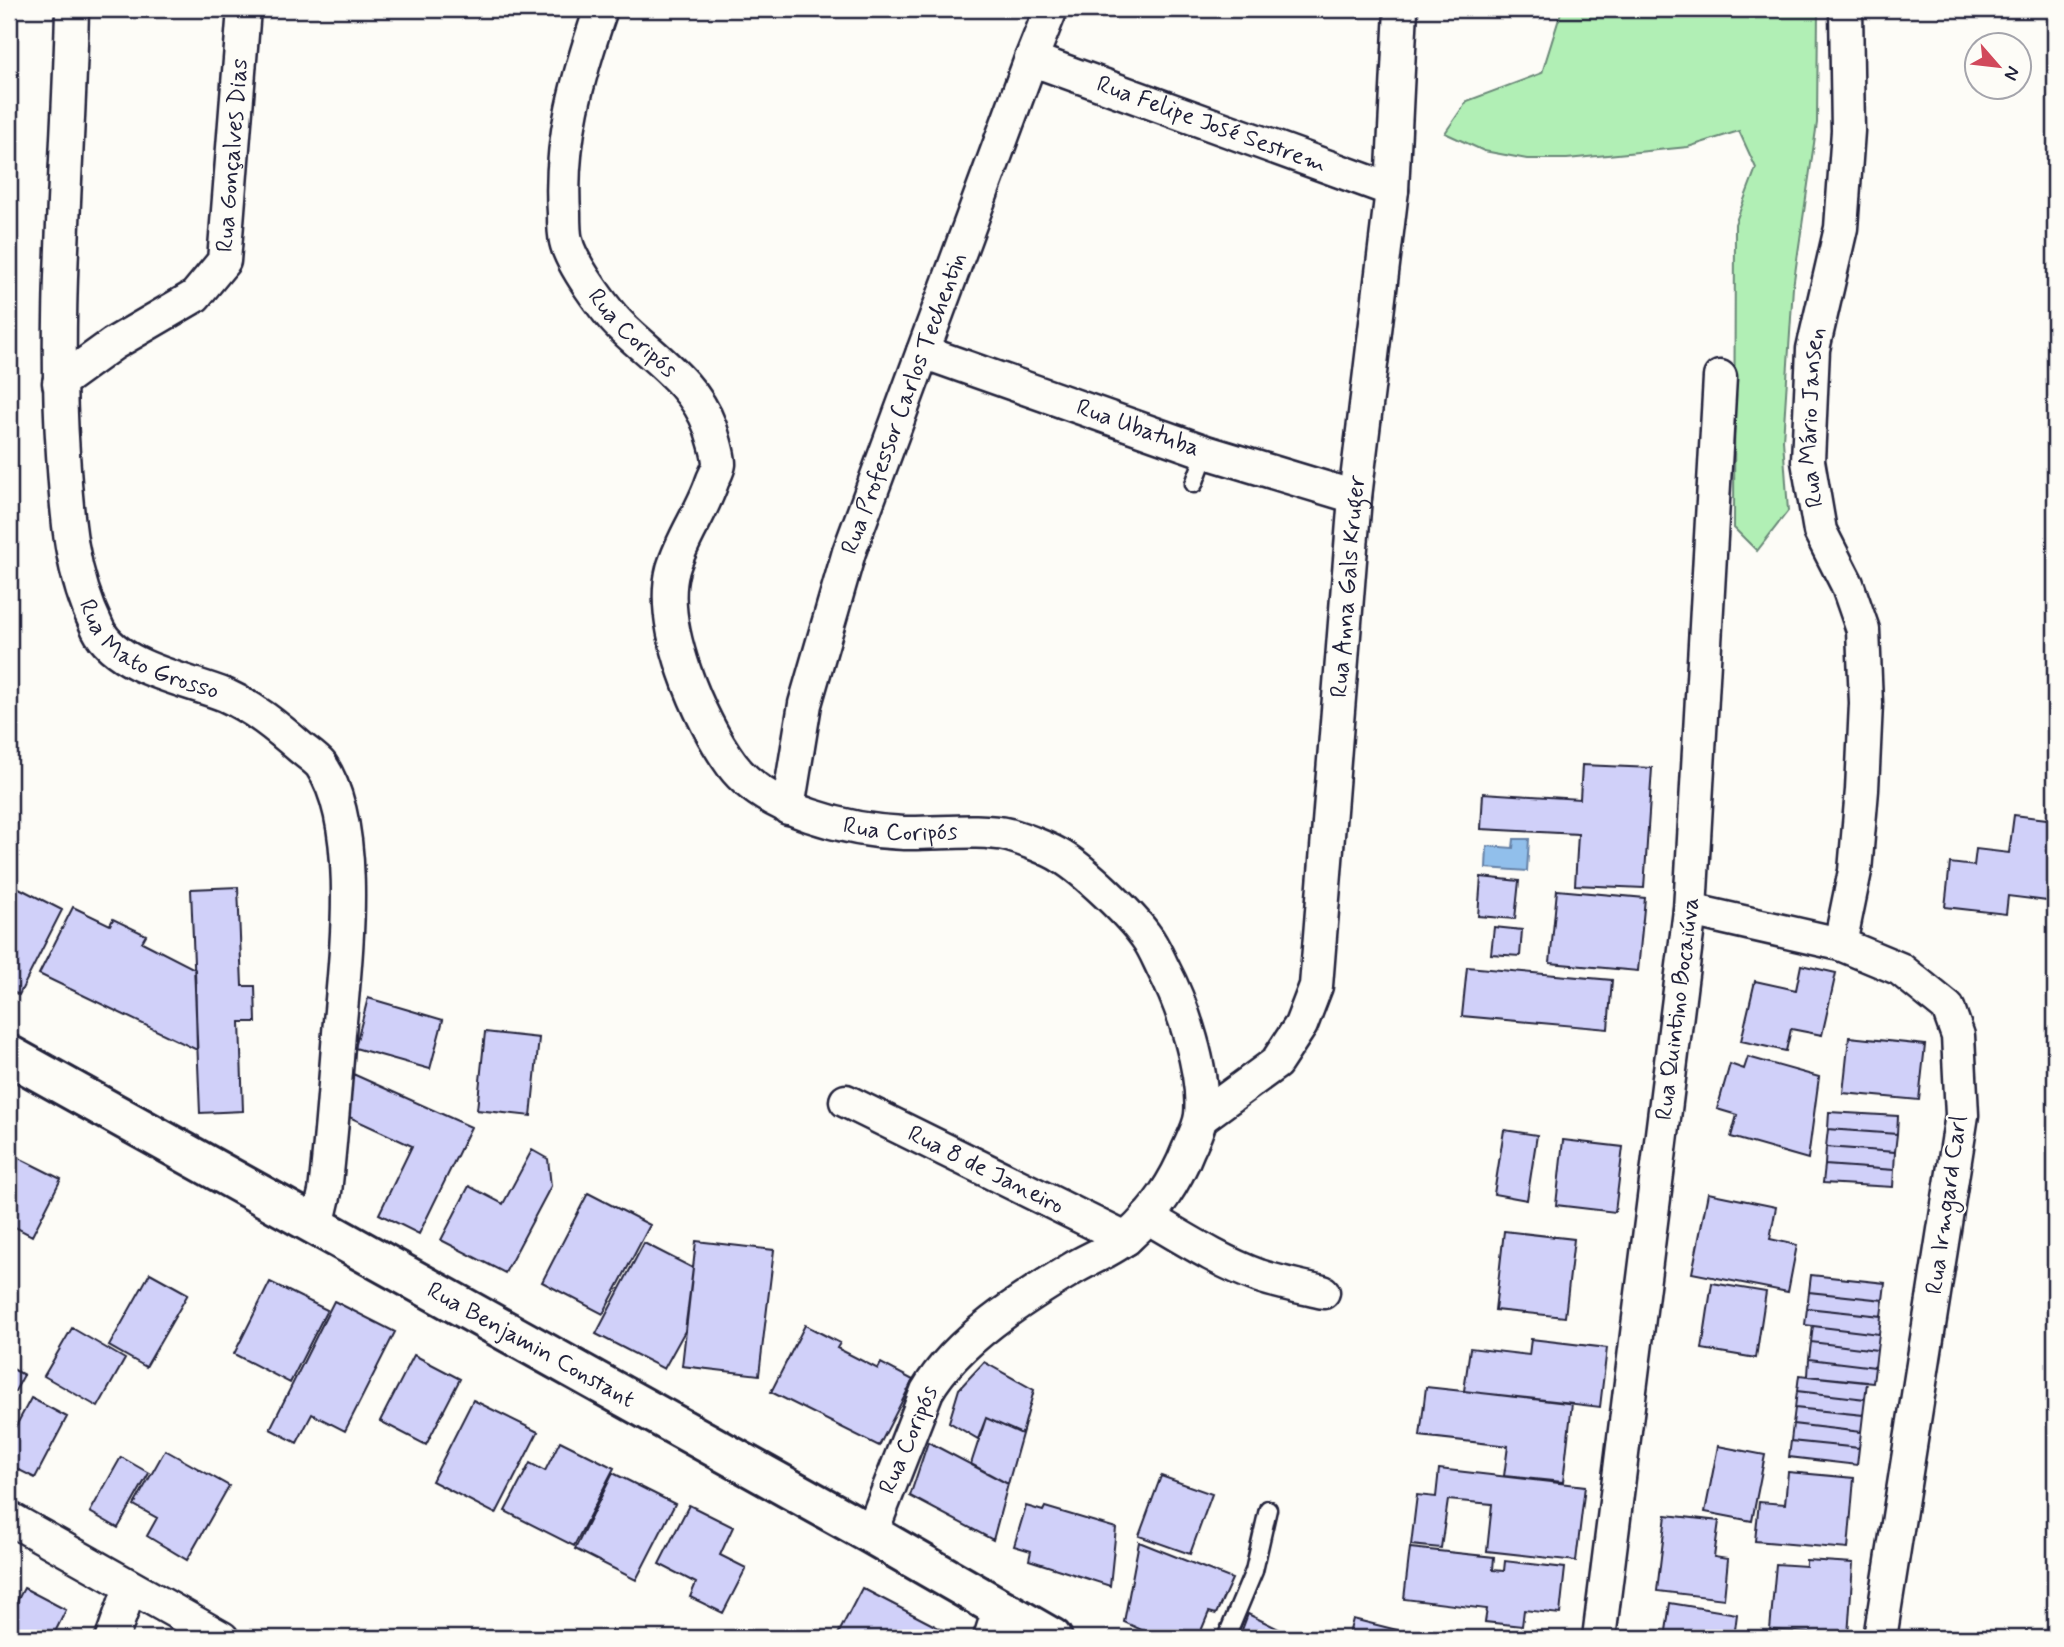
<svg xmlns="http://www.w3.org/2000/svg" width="2064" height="1647" viewBox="0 0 2064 1647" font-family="Mynerve,sans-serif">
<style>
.green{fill:#b1efb5;stroke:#6a8878;stroke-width:2}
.water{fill:#91bfeb;stroke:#6580a5;stroke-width:2}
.building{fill:#d0d0f9;stroke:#22223b;stroke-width:2}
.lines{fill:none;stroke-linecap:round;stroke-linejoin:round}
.lane-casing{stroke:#22223b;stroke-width:21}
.street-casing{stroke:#22223b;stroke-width:37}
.secondary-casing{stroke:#22223b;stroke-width:44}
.lane{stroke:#fdfcf7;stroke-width:16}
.street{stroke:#fdfcf7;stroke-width:32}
.secondary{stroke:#fdfcf7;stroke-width:38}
.labels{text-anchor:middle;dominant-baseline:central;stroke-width:5;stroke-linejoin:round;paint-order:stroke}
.street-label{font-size:24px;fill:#22223b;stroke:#fdfcf7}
</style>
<rect width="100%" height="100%" fill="#fdfcf7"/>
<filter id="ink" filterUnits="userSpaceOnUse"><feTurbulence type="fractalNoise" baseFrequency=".0143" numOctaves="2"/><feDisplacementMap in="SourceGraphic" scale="14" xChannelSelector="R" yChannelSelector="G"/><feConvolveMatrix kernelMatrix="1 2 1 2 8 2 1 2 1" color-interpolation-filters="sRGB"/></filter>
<g filter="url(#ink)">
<path class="green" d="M1562,9H1818L1817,123L1793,287L1783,440L1788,511L1757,551L1734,528L1735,224L1756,168L1739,131L1688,147L1567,159H1527L1484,151L1445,133L1467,101L1542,73Z"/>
<path class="water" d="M1514,839H1529L1527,871L1486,868L1487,846L1513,848Z"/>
<path class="building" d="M1582,765L1652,768L1644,888L1575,885L1578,834L1481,829L1483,793L1580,799Z
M2014,815L2055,820V902L2008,896L2006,914L1945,907L1950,863L1974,866L1976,849L2009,853Z
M1481,877L1519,881L1515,919L1478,916Z
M13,885L62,910L19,995L9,990V893Z
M238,887L242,986H255L256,1022H240L243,1111L200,1113L191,889Z
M1557,890L1645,898L1638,971L1550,963Z
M73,907L110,925L113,919L146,935L142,942L195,969L197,1050L39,974Z
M1494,927L1522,930L1520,956L1491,954Z
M1801,965L1836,973L1822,1035L1791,1029L1786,1051L1741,1041L1755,981L1796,990Z
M1467,967L1612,980L1608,1029L1462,1016Z
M368,998L443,1020L430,1069L355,1048Z
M485,1032L539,1038L531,1116L477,1110Z
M1849,1037L1925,1045L1919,1100L1843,1093Z
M1748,1057L1819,1077L1808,1159L1731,1137L1737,1115L1717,1109L1730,1064L1744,1069Z
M353,1074L471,1127L419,1234L379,1214L412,1146L347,1116Z
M1829,1112L1898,1116L1897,1134L1828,1129Z
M1828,1129L1897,1134L1895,1152L1826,1147Z
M1504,1130L1537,1135L1527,1200L1494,1194Z
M1563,1140L1623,1147L1615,1212L1556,1205Z
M1826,1147L1895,1152L1894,1170L1825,1165Z
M532,1150L548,1159L551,1186L505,1273L441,1240L469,1186L503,1204Z
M19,1158L61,1179L32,1236L9,1224V1178Z
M1825,1165L1894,1170L1893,1187L1823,1183Z
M588,1193L650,1225L603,1314L542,1282Z
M1708,1193L1776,1207L1770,1239L1797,1245L1788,1292L1692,1273Z
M1504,1231L1574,1239L1565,1317L1495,1310Z
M696,1241L774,1250L759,1375L682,1366Z
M644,1243L693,1268L685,1331L664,1369L596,1334Z
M150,1273L188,1294L146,1367L109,1346Z
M1811,1275L1885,1283L1883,1300L1809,1292Z
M270,1282L327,1310L290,1383L234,1354Z
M1712,1283L1766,1292L1756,1358L1702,1349Z
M1809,1292L1883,1300L1881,1316L1807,1308Z
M334,1301L395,1332L345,1431L312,1414L297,1443L270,1429Z
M1807,1308L1881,1316L1879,1334L1805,1325Z
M805,1325L840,1343L837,1348L878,1369L881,1363L913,1380L879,1446L771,1392Z
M1813,1326L1879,1334L1877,1350L1811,1342Z
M72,1328L125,1359L98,1407L44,1376Z
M1531,1339L1607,1348L1600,1407L1464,1391L1470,1348L1529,1355Z
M1811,1342L1877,1350L1875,1367L1809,1359Z
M414,1355L460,1379L426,1445L380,1421Z
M1809,1359L1875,1367L1873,1383L1808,1376Z
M984,1362L1034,1390L1022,1434L986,1418L978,1439L949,1422L959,1389Z
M9,1367L24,1375L9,1402Z
M1799,1375L1867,1382L1865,1399L1797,1391Z
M1426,1387L1572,1403L1563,1482L1504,1476L1508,1446L1420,1436Z
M1797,1391L1865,1399L1863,1415L1795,1408Z
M31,1398L67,1417L35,1478L9,1465V1439Z
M473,1400L538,1432L496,1514L432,1481Z
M1795,1408L1863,1415L1861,1432L1793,1424Z
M986,1418L1022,1434L1008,1484L971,1464Z
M1793,1424L1861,1432L1859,1448L1791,1441Z
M560,1441L614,1468L574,1546L505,1511L530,1463L545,1471Z
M1791,1441L1859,1448L1857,1465L1789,1457Z
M928,1442L1008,1484L993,1540L910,1496Z
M1718,1446L1765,1455L1752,1521L1705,1512Z
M165,1450L229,1486L187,1560L147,1536L157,1518L134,1505Z
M121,1457L149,1473L118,1528L90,1512Z
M1439,1469L1585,1486L1576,1561L1487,1551L1492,1504L1448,1500L1441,1548L1411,1545L1417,1495L1436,1497Z
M1788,1472L1854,1478L1848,1549L1755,1541L1759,1502L1785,1504Z
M613,1473L675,1504L636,1580L575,1549Z
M1161,1476L1212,1494L1190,1554L1139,1536Z
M689,1505L733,1527L720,1555L746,1568L723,1613L690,1597L696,1583L659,1564Z
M1026,1506L1043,1511L1045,1507L1116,1528L1110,1586L1029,1560L1031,1551L1014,1546Z
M1666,1515L1719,1521L1714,1557L1728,1559L1724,1599L1657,1591Z
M1139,1542L1232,1579L1216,1614L1209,1612L1198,1638H1159L1124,1622Z
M1410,1548L1494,1557L1493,1570L1504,1571L1505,1561L1565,1568L1560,1614L1524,1610L1522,1626L1485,1622L1487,1609L1404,1599Z
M1806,1560L1853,1563L1848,1636L1770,1630L1776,1564L1806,1566Z
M24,1588L66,1610L52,1638H9V1616Z
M862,1588L958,1638H836Z
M1670,1603L1737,1614L1734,1638H1665Z
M1248,1614L1291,1635L1290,1638H1239Z
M1353,1619L1397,1630L1395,1638H1348Z
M1761,1634L1832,1638H1760Z"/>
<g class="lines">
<defs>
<path id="lane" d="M1194,484L1206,452
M1226,1638L1254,1571L1268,1509"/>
<g id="street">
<path id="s1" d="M72,9C69,157 53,306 63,454C67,516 70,572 98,629C117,668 188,680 225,695C254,708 277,727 301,748C307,753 316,759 321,765C363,827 345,961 339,1033C335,1086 331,1139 325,1192L317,1226"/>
<path id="s2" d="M601,9C578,76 559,141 564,213C564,222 564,233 566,241C571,264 606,312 623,328C655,359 694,383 710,427C713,436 719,455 719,464C718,471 714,476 712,482C702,512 682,538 673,569C658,625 699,720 732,765C766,811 850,831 904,833C936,834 979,828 1009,835C1023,839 1050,849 1062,857C1084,870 1130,914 1145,935C1153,945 1158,958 1163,968C1183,1006 1205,1072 1201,1115C1200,1126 1193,1139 1188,1150C1176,1181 1154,1214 1129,1236C1113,1250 1090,1258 1072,1269C1022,1299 957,1340 927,1391L871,1534"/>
<path id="s3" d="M1031,59L1392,190"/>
<path id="s4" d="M923,352L1206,452L1355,497"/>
<path id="s5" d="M59,383L113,344L195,296L224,261L244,9"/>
<path id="s6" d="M788,808L805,704L849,552L1031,59L1051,9"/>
<path d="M1690,910L1840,944L1900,969L1948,1008L1958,1036L1962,1115L1880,1638"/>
<path id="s7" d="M1840,944L1855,871L1862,790L1866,703L1863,630L1847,584L1820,531L1808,461L1813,349L1841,228L1848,131L1846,9"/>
<path id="s8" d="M846,1101L1126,1239"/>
<path id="s9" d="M1201,1118L1276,1063L1301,1025L1316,986L1355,497L1392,190L1401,9"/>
<path d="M1147,1217C1183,1238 1220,1262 1259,1276C1280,1283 1301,1287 1323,1292"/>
<path d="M9,1518L222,1638"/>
<path d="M112,1638L130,1588"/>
<path d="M990,1638L1000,1607"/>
<path id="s10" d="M1599,1638L1690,910L1720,377"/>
</g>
<g id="secondary">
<path id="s11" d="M9,1055L871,1534L1052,1638"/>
</g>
</defs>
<use href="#lane" class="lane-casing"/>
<use href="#street" class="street-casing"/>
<use href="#secondary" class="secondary-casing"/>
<use href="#lane" class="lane"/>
<use href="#street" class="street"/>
<use href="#secondary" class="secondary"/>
</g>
</g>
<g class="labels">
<g class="street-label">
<text stroke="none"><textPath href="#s3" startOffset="192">Rua Felipe José Sestrem</textPath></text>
<text stroke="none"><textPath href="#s5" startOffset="313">Rua Gonçalves Dias</textPath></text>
<text stroke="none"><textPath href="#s2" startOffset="352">Rua Coripós</textPath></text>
<text stroke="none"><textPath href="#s6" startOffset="422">Rua Professor Carlos Techentin</textPath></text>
<text stroke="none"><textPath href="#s7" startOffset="539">Rua Mário Jansen</textPath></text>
<text stroke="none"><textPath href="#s4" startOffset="228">Rua Ubatuba</textPath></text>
<text stroke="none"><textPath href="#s9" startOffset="581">Rua Anna Gals Kruger</textPath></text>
<text stroke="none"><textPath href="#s1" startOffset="679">Rua Mato Grosso</textPath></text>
<text stroke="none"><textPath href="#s2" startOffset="1024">Rua Coripós</textPath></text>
<text stroke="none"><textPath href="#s10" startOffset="634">Rua Quintino Bocaiúva</textPath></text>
<text stroke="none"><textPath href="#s8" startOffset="156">Rua 8 de Janeiro</textPath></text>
<text transform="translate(1947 1205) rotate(-82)">Rua Irmgard Carl</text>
<text stroke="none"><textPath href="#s11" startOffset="597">Rua Benjamin Constant</textPath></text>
<text transform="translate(909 1440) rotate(-67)">Rua Coripós</text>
</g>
</g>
<rect width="2064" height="1647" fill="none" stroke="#fdfcf7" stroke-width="35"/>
<rect x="18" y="18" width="2029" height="1612" fill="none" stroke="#22223b" stroke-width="2.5" filter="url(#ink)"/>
<g transform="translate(1998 66) rotate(118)"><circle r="33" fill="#fdfcf7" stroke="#a5a5ac" stroke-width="2"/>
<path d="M0-5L12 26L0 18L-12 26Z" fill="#d1495b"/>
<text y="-10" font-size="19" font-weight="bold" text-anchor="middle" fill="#22223b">N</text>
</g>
</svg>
